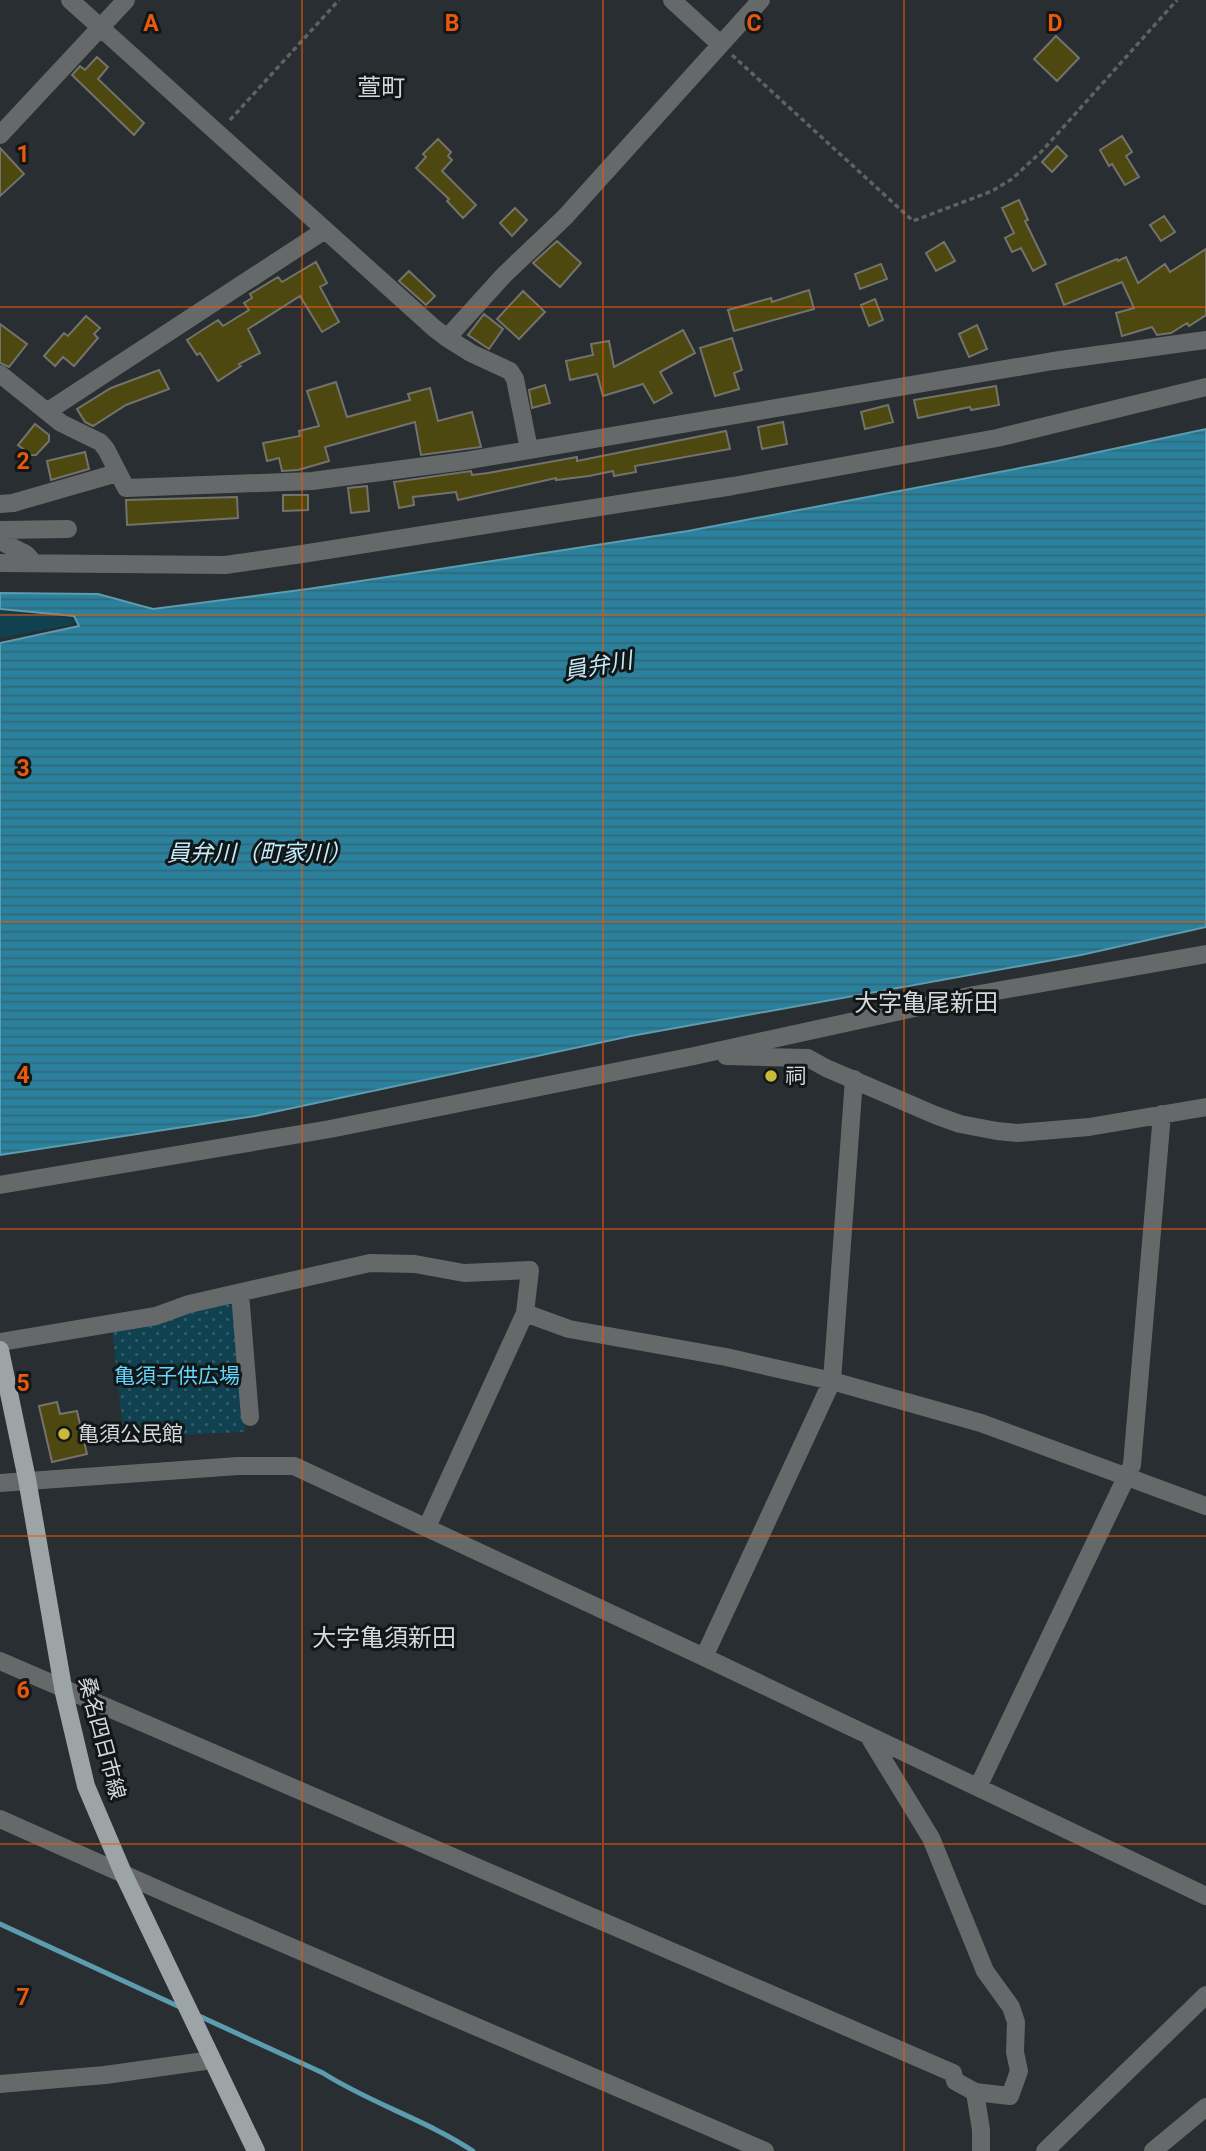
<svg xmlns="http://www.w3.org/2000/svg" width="1206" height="2151" viewBox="0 0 1206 2151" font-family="Roboto,'Noto Sans JP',sans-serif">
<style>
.grass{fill:#104151}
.park{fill:url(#park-dots)}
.water{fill:url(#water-rules);stroke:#5d9baf;stroke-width:2}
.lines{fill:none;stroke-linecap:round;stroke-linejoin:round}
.stream{stroke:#5d9baf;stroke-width:5}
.building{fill:#4d4710;stroke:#73736c;stroke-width:2}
.path{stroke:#5d6365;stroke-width:3.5;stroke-dasharray:5 3.5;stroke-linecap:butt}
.minor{stroke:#65696a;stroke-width:18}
.major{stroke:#9da4a6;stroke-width:18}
.grid{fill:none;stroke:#e8590c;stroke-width:2;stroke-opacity:0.55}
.poi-dot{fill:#caba3a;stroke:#131617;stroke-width:2.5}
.labels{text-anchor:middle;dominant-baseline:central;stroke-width:6;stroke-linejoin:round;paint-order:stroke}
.poi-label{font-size:21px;fill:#d4d8da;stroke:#131617;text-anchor:start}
.park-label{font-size:21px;fill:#5fd7ff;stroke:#131617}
.street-label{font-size:21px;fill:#d4d8da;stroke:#131617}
.water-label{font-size:23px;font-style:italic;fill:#c2ebfb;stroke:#131617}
.quarter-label{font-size:24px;fill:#d4d8da;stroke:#131617}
.grid-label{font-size:23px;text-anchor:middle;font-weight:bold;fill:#e8590c;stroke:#131617;stroke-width:6;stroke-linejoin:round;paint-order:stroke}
</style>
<defs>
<pattern id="park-dots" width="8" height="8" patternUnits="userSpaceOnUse" patternTransform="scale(1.75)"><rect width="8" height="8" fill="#104151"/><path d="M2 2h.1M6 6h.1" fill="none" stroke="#325c69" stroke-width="1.8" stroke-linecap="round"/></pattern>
<pattern id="water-rules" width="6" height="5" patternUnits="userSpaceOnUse" patternTransform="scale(1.75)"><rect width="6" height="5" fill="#2a819d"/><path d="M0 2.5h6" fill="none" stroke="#336778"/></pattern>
</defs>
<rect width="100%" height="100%" fill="#282e31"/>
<path class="grass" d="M0,611L69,618L77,621L70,625L0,638Z"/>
<path class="park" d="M226,1301L235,1309L245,1432L124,1437L112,1329Z"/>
<path class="water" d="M1206,429V927L1081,955L631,1036L255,1116L0,1155V643L79,626L74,616L0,609V593L98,594L153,609L308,589L688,531L1057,461Z"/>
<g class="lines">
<path class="stream" d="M0,1924L182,2008
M197,2015L323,2073C370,2103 426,2120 473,2151"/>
</g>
<path class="building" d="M1056,36L1079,58L1057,81L1034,59Z
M97,57L108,67L98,79L144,123L134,135L72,75L80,66L85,70Z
M1122,136L1132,152L1126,156L1139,177L1125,185L1112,164L1109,166L1100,150Z
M438,139L451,152L448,156L452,160L442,171L476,205L463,218L447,201L449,199L416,168L426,157L423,154Z
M1057,146L1067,156L1052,172L1042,162Z
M0,148L24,174L0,196Z
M1019,200L1028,220L1025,221L1046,264L1033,271L1021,248L1012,252L1005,238L1014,233L1002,208Z
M515,208L527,220L512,236L500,223Z
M1164,216L1175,232L1161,241L1150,225Z
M557,241L581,263L560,287L533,263Z
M944,242L955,261L936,271L926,253Z
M1206,249V315L1189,326L1187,323L1171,333L1157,335L1152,327L1122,336L1116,313L1134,308L1122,282L1064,305L1056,284L1117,259L1118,261L1126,257L1138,283L1165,264L1170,272Z
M316,262L327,283L320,287L339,322L322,332L300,296L248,329L260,353L239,364L241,366L218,381L200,353L197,355L187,340L218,320L223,326L249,310L244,303L252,298L250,294L278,277L282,282Z
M881,264L887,279L860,289L855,274Z
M409,271L435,296L426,305L399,281Z
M809,290L814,309L734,331L728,310L771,298L772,302Z
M523,291L545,312L519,339L497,319Z
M875,299L883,320L869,326L861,305Z
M484,314L503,329L489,349L468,335Z
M86,316L100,328L94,334L98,338L74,366L63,357L55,366L44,356L64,333L68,336Z
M0,324L27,344L9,367L0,363Z
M977,325L987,349L969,357L959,334Z
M683,330L695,353L660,372L672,393L654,403L643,384L603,396L597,374L570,380L566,361L593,355L591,344L609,341L614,367Z
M732,338L742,370L734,373L739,389L715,396L700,348Z
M159,370L169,389L126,405L93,426L85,422L77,409L111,388Z
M336,382L347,417L410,400L408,394L430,388L438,421L472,412L481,447L421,455L415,422L325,447L329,461L298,470L282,471L279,458L267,461L263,443L300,436L299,431L319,426L307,391Z
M545,385L550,403L532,408L529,390Z
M996,386L999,405L971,410L970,407L918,418L914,400Z
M888,405L893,422L865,429L861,412Z
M783,422L787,444L762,449L758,427Z
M35,424L49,435V441L36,455H31L18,445Z
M726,431L730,449L635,466L636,472L614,476L613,471L589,476L556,480V478L458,500L456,492L413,497L414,505L399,508L394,482L471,471L472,475L488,473L577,457V461Z
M85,452L89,469L51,480L47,461Z
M367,486L369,511L351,513L348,488Z
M283,495H308V510L283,511Z
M237,497L238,518L127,525L126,500Z
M57,1402L60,1414L77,1411L87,1454L52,1462L39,1406Z"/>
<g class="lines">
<path class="path" d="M732,55L913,221L992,191L1012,179L1042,151L1177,0
M230,120L339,0"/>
<path class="minor" d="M70,0L434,328L447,338L504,275L565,217L761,0
M672,0L720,44
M0,135L126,0
M447,338L471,353L510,371L515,379L529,449
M0,374L61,423L100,442L106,449L126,488L312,481L464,461L1053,361L1206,340
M48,411L325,230
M0,504L13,503L117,473
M0,530L68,529
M0,541L26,554L34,563
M0,563L225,565L302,554L733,486L997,438L1206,387
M726,1056L808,1058L826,1068L935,1115L960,1124L997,1131L1018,1133L1089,1127L1206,1107
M0,1185L330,1129L694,1056L974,995L1206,954
M240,1293L250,1417
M525,1313L569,1329L726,1357L832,1381L981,1423L1206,1506
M0,1342L156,1316L189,1304L370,1263L415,1264L464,1273L530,1270L525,1313L427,1527
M0,1483L238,1466H294L704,1657L1206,1896
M704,1657L832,1381L854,1079
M0,1661L953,2073L955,2081L975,2092L981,2130V2151
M868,1735L931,1838L985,1971L1011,2007L1016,2022L1015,2052L1019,2071L1010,2096L975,2092
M978,1787L1132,1465L1162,1114
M0,1819L175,1897L765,2151
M0,2084L105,2075L212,2060
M1045,2151L1206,1995
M1153,2151L1206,2107"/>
<path class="major" d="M0,1350L27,1479L64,1693L86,1786L123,1873L256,2151"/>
</g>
<path class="grid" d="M302,0V2151M603,0V2151M904,0V2151M0,307H1206M0,615H1206M0,922H1206M0,1229H1206M0,1536H1206M0,1844H1206"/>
<g class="poi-dot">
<circle cx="771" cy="1076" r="7"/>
<circle cx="64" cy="1434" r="7"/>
</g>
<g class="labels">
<g class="poi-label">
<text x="785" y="1076">祠</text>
<text x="78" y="1434">亀須公民館</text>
</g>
<g class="park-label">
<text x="177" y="1376">亀須子供広場</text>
</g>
<g class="street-label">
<text transform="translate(102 1738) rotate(75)">桑名四日市線</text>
</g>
<g class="water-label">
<text transform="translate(598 666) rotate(-10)">員弁川</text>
<text x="259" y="853">員弁川（町家川）</text>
</g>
<g class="quarter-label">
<text x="381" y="88">萱町</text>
<text x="926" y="1003">大字亀尾新田</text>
<text x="384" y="1638">大字亀須新田</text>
</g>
</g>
<g class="grid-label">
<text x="151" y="31">A</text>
<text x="452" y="31">B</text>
<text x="754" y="31">C</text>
<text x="1055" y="31">D</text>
<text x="23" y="162">1</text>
<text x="23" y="469">2</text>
<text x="23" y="776">3</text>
<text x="23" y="1083">4</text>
<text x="23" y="1391">5</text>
<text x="23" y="1698">6</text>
<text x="23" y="2005">7</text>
</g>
</svg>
